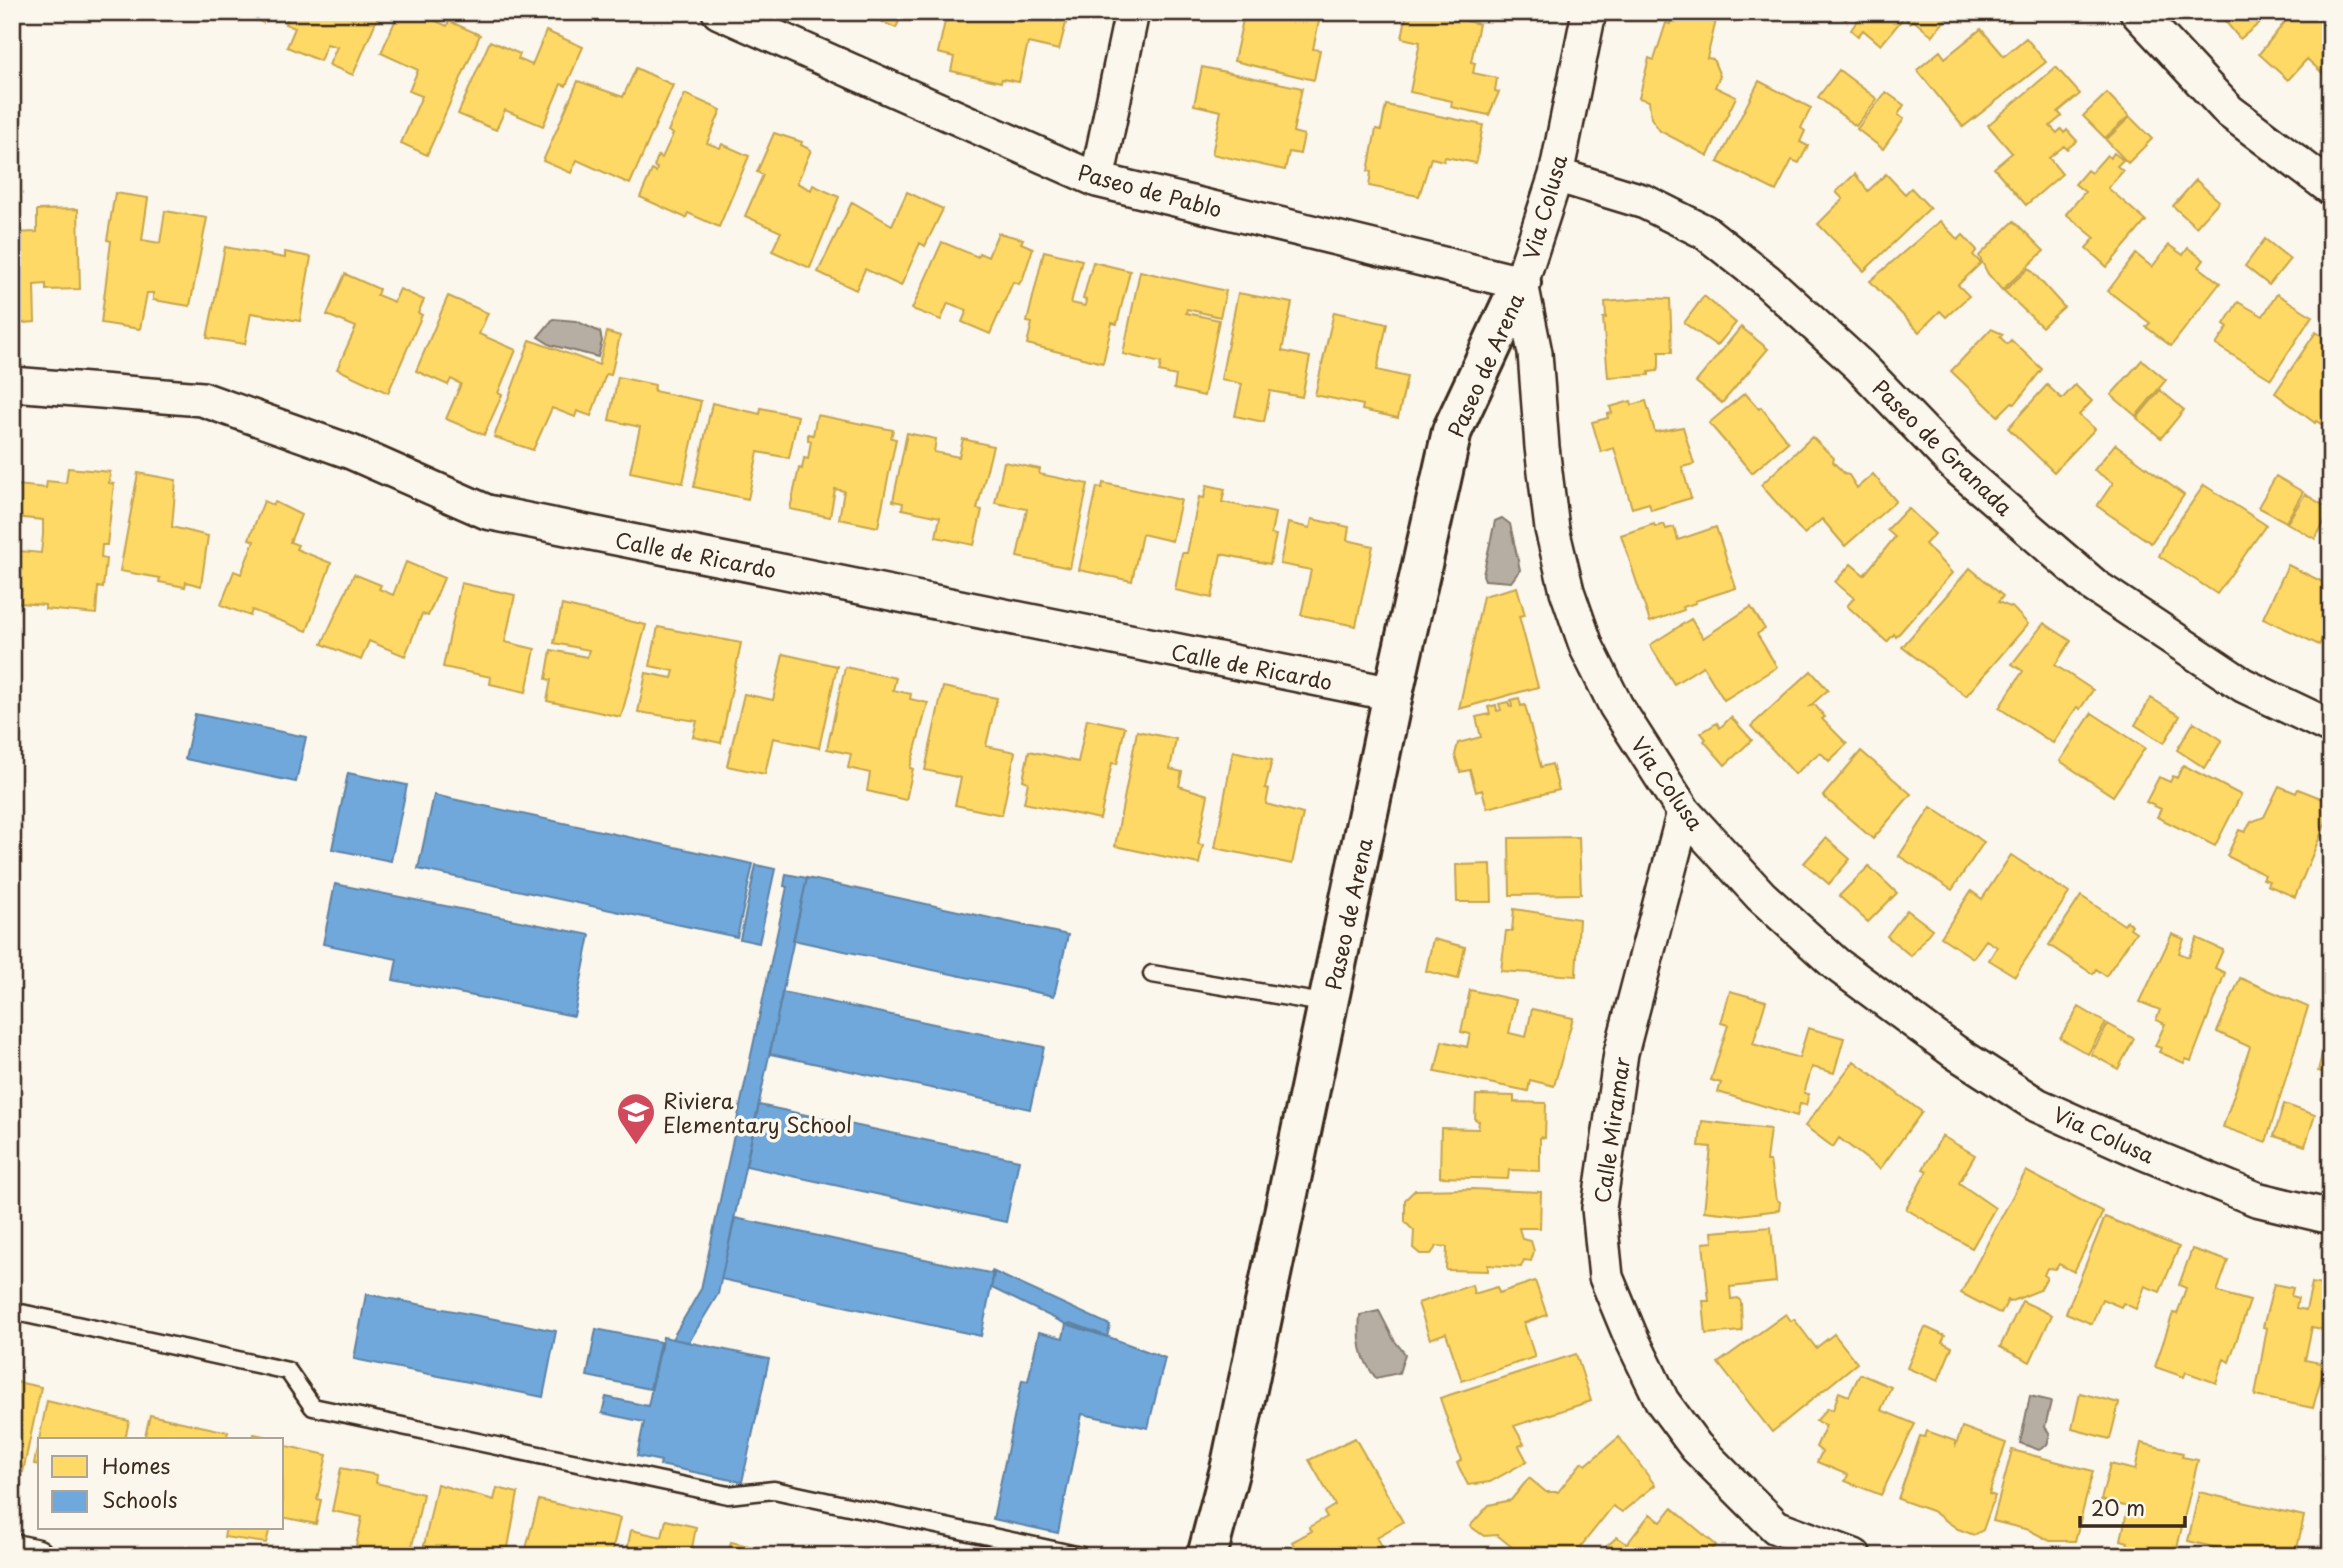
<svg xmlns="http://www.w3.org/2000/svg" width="2343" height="1568" viewBox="0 0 2343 1568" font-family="'Playpen Sans',sans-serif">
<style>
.water{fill:#b6aea2;stroke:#85796d;stroke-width:2}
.homes{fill:#ffd966;stroke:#c4a450;stroke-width:2}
.schools{fill:#6fa8dc;stroke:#5f82a3;stroke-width:2}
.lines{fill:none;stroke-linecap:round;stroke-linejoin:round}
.service-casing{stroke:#3b2a1e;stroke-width:21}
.minor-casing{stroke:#3b2a1e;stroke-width:38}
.tertiary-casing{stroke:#3b2a1e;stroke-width:44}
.service{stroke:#fbf7ec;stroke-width:16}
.minor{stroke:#fbf7ec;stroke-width:33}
.tertiary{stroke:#fbf7ec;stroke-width:38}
.labels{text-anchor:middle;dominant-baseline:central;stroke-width:7;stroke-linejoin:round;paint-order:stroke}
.street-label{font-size:21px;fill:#3b2a1e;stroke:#fbf7ec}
.poi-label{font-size:21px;fill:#3b2a1e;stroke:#fbf7ec;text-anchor:start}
</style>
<rect width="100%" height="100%" fill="#fbf7ec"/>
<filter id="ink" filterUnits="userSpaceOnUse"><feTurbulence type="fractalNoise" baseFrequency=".0143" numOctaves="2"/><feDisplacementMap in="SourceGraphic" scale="14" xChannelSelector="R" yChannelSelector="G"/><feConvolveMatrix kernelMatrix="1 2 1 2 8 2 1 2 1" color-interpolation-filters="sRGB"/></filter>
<g filter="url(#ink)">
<path class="water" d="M553,319L576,321L600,332L602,341L598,357L551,345L538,337Z
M1502,518L1510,524L1520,570L1511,582L1485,580L1483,575L1495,521Z
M1379,1311L1394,1340L1405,1354L1399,1373L1376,1378C1360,1359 1358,1339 1360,1315Z
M2030,1396L2051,1401L2045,1427L2050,1434L2047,1445L2039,1450L2020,1443Z"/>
<path class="homes" d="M239,12H267L263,23Z
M290,12H380L353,75L329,65L337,47L327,44L320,61L287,47L295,28L285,24Z
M440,12L436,21L447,26L449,21L480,35L427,155L401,143L422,96L409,91L418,70L381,53L399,12Z
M860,12H903L896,28Z
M947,12H1066V23L1059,50L1028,43L1019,82L1002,79L1001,82L951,71L954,57L938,53Z
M1229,12H1321L1313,49L1320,50L1314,80L1234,61L1244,15Z
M1407,12H1428L1479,24L1471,62L1475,63L1473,73L1497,78L1495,91L1499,92L1489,115L1451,107L1452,101L1410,92L1420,42L1402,38Z
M1673,12H1718L1707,58L1713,59L1720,76L1715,87L1736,97L1708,156L1660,131L1651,118L1649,101L1639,98L1649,58L1654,60L1666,23L1670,24Z
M1836,12H1851L1846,20Z
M1863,12H1961H1952L1932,36L1913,20L1910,23L1904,17L1881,45L1863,30L1858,36L1851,30Z
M1998,12H2019L2008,22Z
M2224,12H2263L2267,17L2240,39L2220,15Z
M2293,12H2331V81L2307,59L2288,80L2259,54Z
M1981,29L2004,56L2026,38L2046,62L1963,127L1917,70L1940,51L1945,58Z
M546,31L583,47L566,86L561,84L543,126L505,110L496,130L458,114L490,41L520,54L518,59L532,65Z
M1202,67L1302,88L1293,132L1304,135L1300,154L1289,152L1285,170L1212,154L1221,111L1194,105Z
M2056,67L2080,94L2058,112L2062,116L2050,126L2057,133L2061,129L2064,133L2067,130L2077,141L2067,149L2064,146L2049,158L2062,174L2026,205L1994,168L2012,153L1988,125Z
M636,68L673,85L630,184L577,160L571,173L543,161L578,81L623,97Z
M1839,70L1877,99L1856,126L1818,97Z
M1759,81L1811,108L1801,128L1805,131L1800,142L1808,146L1799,163L1792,160L1776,191L1718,162Z
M1886,92L1904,105L1898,115L1904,119L1883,149L1857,129Z
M2107,93L2129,116L2105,138L2083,116Z
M685,94L721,110L707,143L720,148L722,144L749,156L719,227L688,213L686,218L640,197L652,170L656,172L657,168L654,167L658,156L662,158L673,134L668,131Z
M2331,99V119L2321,111Z
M1386,105L1483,125L1476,163L1445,157L1444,161L1431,158L1419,196L1369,186L1371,172L1368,171L1376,129L1381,130Z
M2130,117L2152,139L2128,163L2106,140Z
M774,133L802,142L801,145L811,150L797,183L811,190L813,185L839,197L810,268L772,251L781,232L745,216L763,175L757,172Z
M2114,153L2123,160L2117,166L2123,171L2108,188L2146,221L2107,267L2086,248L2095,238L2066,214L2085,192L2075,184L2087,170L2091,173L2107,155L2110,158Z
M1855,174L1868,191L1886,174L1905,194L1911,188L1930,208L1864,271L1818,224L1843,199L1836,192Z
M2196,180L2219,201L2196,227L2173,206Z
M907,192L943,209L925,246L920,243L901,286L865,269L856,290L818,272L852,202L892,225Z
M115,193L148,198L142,240L160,243L165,211L207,218L190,306L153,300V293H147L140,329L101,323L111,241L107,240Z
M78,209L80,289L46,290V284L34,285L35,322L12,324V233L37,232V210Z
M1940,221L1958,240L1963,235L1977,250L1973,255L1981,263L1958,285L1969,296L1946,317L1940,311L1919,332L1870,281Z
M2014,221L2044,251L2002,290L1988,274L1979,256Z
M998,233L1023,239L1021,243L1033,248L1023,278L1019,284L1013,282L990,334L962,322L967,310L948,303L941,320L912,309L942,242L978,257L979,253L988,257Z
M2265,239L2290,259L2269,285L2245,266Z
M2169,245L2183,255L2188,248L2204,260L2199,267L2220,283L2171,346L2146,327L2150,323L2108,291L2136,254L2152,267Z
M225,247L285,258V252L311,257L300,321L251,313L245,344L207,338Z
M1044,251L1082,260L1071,303L1085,306L1086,300L1083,299L1093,262L1130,271L1117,324L1112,323L1103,363L1027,344L1032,323L1027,322Z
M2029,268L2064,307L2042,327L2004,291Z
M1140,271L1226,291L1220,317L1187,309L1186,313L1219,320L1204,396L1174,389L1176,376L1159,372L1161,363L1123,354Z
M345,274L379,289L377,295L394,302L400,289L424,300L418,313L422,315L388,393L337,369L356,327L327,315Z
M1238,293L1292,303L1282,351L1310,357L1302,397L1270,391L1264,422L1235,416L1242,384L1221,379Z
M2277,294L2312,316L2271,379L2216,345L2228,327L2224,324L2238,302L2263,316Z
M448,296L488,313L479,334L516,350L498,393L502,395L484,435L446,419L461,384L451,379L448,385L416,371Z
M1704,296L1736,323L1717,346L1684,323Z
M1652,298L1670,299L1672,352H1659V366L1657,371L1649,372V375L1608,377L1603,318H1606L1605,302Z
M1334,312L1387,324L1377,370L1407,377L1398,418L1362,410L1363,405L1315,395Z
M1741,327L1768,349L1722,403L1696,382Z
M1991,329L2003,334L2000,337L2007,344L2011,340L2042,369L2015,404L2012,402L1998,416L1951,371Z
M607,332L620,336L611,375L606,374L591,416L577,411L575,417L552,408L533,450L494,437L530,340L599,365Z
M2316,332L2331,342V430L2316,421L2315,423L2275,393Z
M2142,360L2166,380L2136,416L2111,395Z
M618,377L655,385L654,391L701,401L683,483L630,472L640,427L609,420Z
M2047,385L2062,399L2075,385L2092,401L2079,415L2095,429L2054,472L2008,428Z
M2160,390L2184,410L2161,438L2137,418Z
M1745,393L1759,409L1761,407L1788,442L1752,473L1709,423Z
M1631,401L1632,405L1646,401L1655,432L1683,427L1694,464L1682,467L1691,498L1651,510L1649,503L1632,508L1614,448L1601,452L1592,422L1608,418L1607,414L1612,413L1610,407Z
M712,403L760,414L761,408L798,416L789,458L758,452L748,499L694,487Z
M817,415L893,430L891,438L896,439L878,527L839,519L844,491L835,489L830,517L790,509L799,468L802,469L804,458L808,459L811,441L808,440V434L813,435Z
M907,433L936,439L934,452L959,457L963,439L993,446L977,509L982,510L974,545L936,537L940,517L902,509L903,503L893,501Z
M1812,437L1834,458L1833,462L1845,474L1849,475L1857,488L1873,474L1896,501L1845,546L1822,519L1804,534L1761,485Z
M2115,444L2184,495L2151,543L2097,506L2113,483L2094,470Z
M1004,462L1040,469L1039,474L1088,484L1070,568L1017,557L1027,509L995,503Z
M68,468L110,472L109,483L114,484L107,545H102L101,558L106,559L103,588L98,587L96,614L45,609V605L19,603L20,551L41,553L43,535V520L14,517L17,485L46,488L47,481L66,483Z
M138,473L176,480L172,527L208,536L201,586L186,582L185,587L159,582L160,578L120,571Z
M2276,476L2303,492L2286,522L2258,507Z
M1103,483L1181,500L1172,541L1142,534L1132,581L1079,570L1097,487L1102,488Z
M1207,485L1225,489L1222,502L1275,513L1271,534L1276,535L1270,564L1221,554L1212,598L1175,590L1182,553H1187L1199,497L1204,498Z
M2204,485L2266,525L2217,594L2159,556L2168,537Z
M2305,494L2331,510L2315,539L2287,523Z
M264,501L273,505L275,502L301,515L290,542L298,545L296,549L331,563L307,631L252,610L250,616L221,605L234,571L241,574L254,541L249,539Z
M1908,508L1935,534L1925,544L1952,573L1896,637L1894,634L1887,642L1847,606L1854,598L1835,582L1851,564L1864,575L1895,537L1887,530Z
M1312,519L1349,527L1347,540L1373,546L1356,626L1301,615L1311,570L1280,564L1288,523L1310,528Z
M1654,524L1655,527L1664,524L1666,529L1674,527L1678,540L1716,527L1736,588L1695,601L1696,603L1683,607L1684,610L1650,622L1621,535Z
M406,562L444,578L428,616L422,614L405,656L369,641L361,660L322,644L354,574L381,585L379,589L393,595Z
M2288,565L2331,586V622L2319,645L2263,618Z
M1970,568L2003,596L1998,602L2013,608L2028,624L1966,696L1902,647Z
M461,583L515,595L505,642L535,649L526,692L490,684L491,677L443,667Z
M1517,587L1525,615L1519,616L1538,687L1459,709L1483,596Z
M562,605L646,625L621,717L547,701L551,680L546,679L551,650L587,657L589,650L554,643Z
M1751,607L1765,629L1757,634L1777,667L1724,700L1703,666L1674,684L1650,645L1691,619L1703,638Z
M2044,623L2071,641L2055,665L2093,690L2080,709L2077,707L2053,743L1999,708L2023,671L2012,664Z
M658,627L741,643L721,743L693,737L697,721L638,712L646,673L672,678L674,671L650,666Z
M783,654L837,666L819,748L773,738L765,774L727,766L744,694L773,700Z
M845,667L896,678L893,690L911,694L910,699L928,703L910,768L913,769L906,800L867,791L870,773L848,768L851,754L827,749Z
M1811,671L1828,690L1810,706L1815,705L1825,717L1822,719L1847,744L1829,761L1820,752L1795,774L1751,726Z
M943,687L997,698L986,746L1015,752L1002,815L955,805L961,778L925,770Z
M1519,698L1521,706L1525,705L1541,767L1552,764L1559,790L1487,808L1482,790L1476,792L1470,770L1460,772L1455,755L1458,743L1481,737L1476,717L1490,714L1488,707L1496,705L1497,711L1501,710L1499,704L1508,702L1510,707H1512L1511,700Z
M2151,698L2180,716L2164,743L2135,725Z
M2092,713L2145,748L2113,796L2060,761Z
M1731,717L1752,740L1725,765L1704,741L1706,739L1701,733L1717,723L1720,728Z
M1087,719L1125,727L1117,764L1112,763L1100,819L1024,803L1028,782L1023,780L1029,751L1078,762Z
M2194,722L2222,740L2205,768L2177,750Z
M1137,731L1176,739L1170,769L1182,772L1179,786L1208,795L1198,844L1203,845L1199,864L1115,846Z
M1233,751L1272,760L1265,788L1269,789L1266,804L1303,814L1292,864L1215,848Z
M1861,751L1911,794L1873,839L1823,796Z
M2183,765L2241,795L2215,846L2157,817L2161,809L2146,802L2159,777L2170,782L2173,776L2177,778Z
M2279,786L2296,793L2298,789L2331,802V819L2329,824L2326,822L2295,897L2267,885L2269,881L2263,879L2265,875L2227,856L2239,830L2245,832L2251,822L2264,817Z
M1931,807L1984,842L1952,890L1899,856Z
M1579,837L1581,894L1510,895L1509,838Z
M1826,838L1850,859L1829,884L1804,863Z
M2011,855L2069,893L2015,976L1989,960L1997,947L1986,940L1973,958L1941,937L1971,891L1982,899Z
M1491,864L1492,902H1457L1456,865Z
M1869,866L1897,893L1868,922L1839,896Z
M2081,896L2124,925L2127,921L2132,925L2130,928L2136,932L2106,976L2096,969L2093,974L2049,945Z
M1514,909L1579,919L1576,976L1501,971L1506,931H1512Z
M1907,910L1932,929L1911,956L1887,936Z
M2172,934L2184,939L2179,953L2189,957L2197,938L2223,950L2215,968L2225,973L2191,1061L2186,1059L2184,1063L2159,1052L2161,1048L2155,1046L2165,1024L2156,1020L2160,1010L2140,1002Z
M1433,939L1465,947L1458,979L1426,971Z
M2240,978L2308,1007L2266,1142L2223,1127L2250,1047L2217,1032Z
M1470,990L1516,1000L1509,1033L1526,1037L1532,1009L1573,1018L1554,1086L1530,1080L1528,1091L1435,1072L1442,1041L1467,1047L1470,1034L1461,1032Z
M1730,991L1766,1001L1753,1044L1799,1058L1808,1028L1844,1038L1834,1073L1812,1067L1804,1093L1809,1094L1806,1105L1800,1104L1797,1116L1718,1092L1721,1083L1711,1080L1728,1025L1721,1023Z
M2079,1007L2106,1023L2088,1054L2060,1038Z
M2331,1017V1074L2318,1071Z
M2108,1024L2134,1039L2118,1069L2091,1054Z
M1854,1061L1922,1112L1880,1169L1839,1138L1833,1147L1805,1126Z
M1476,1095L1514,1096V1102L1546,1103L1545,1138L1540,1137V1171L1509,1170L1508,1179L1440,1177L1441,1128L1478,1129L1479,1121L1475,1120Z
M2284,1104L2315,1115L2305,1146L2274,1136Z
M1702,1121L1770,1129L1766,1161H1770L1776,1199L1780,1202L1779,1210L1740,1215L1704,1211L1711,1147L1699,1146Z
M1942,1136L1975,1155L1959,1183L1995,1208L1972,1248L1906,1209L1927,1171L1923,1169Z
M2026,1171L2103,1212L2074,1272L2059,1264L2056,1269L2047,1268L2044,1275L2047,1277L2040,1290L2010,1302L2008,1300L2001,1314L1961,1293Z
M1472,1189L1541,1192L1540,1228H1519L1522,1239L1531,1241L1534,1251L1531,1261L1524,1260L1521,1267L1488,1265V1271L1446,1270L1447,1247L1437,1246L1431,1254H1420L1413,1248L1414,1231L1405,1222V1200L1415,1190Z
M2105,1217L2179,1247L2160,1292L2145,1286L2136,1309L2123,1303L2121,1307L2102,1299L2092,1324L2066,1313Z
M1771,1227L1776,1282L1730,1287L1731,1299L1738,1298L1741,1302L1742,1331L1706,1334L1703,1301H1709L1703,1243L1713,1242L1712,1232Z
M2192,1249L2228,1261L2217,1292L2250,1301L2229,1362L2224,1359L2216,1383L2186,1372L2184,1377L2155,1367L2173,1313L2177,1314L2186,1288L2179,1285Z
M1535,1281L1547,1315L1524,1323L1535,1357L1462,1381L1446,1333L1430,1339L1418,1303L1472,1285L1474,1294L1497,1287L1499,1293Z
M2312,1283L2331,1287V1331L2312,1327L2305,1360L2325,1364L2313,1408L2255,1396L2267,1328L2263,1327L2274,1284L2293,1288L2291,1296L2298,1298L2296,1308L2306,1310Z
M2022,1301L2052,1315L2030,1362L2000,1347Z
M1786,1314L1791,1321L1794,1319L1816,1348L1834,1334L1857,1363L1772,1432L1718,1363Z
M1925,1327L1945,1336L1942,1342L1952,1347L1938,1381L1907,1368Z
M1576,1354L1591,1401L1514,1426L1524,1444L1519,1446L1527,1461L1490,1482L1468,1485L1457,1463L1461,1460L1440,1398Z
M1860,1374L1891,1387L1881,1410L1915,1424L1881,1495L1845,1481L1848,1475L1817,1462L1822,1452L1816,1447L1826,1425L1816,1421L1828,1408L1833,1410L1839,1392L1849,1396Z
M12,1381L41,1387L23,1472L12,1470Z
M2080,1393L2119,1403L2110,1439L2072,1429Z
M47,1401L129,1421L125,1440H40V1465L34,1464Z
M150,1415L228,1432L226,1440H144Z
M1962,1427L2006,1443L1989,1494L1995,1496L1983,1530L1974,1535L1958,1529L1932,1511L1898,1499L1920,1436L1925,1437L1927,1431L1955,1441L1956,1445Z
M254,1434L273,1438V1440H244L245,1437L253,1439Z
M1619,1437L1655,1485L1622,1512L1613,1506L1573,1556H1523L1497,1535L1484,1536L1470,1526L1489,1505L1511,1500L1529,1478L1546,1492H1558L1582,1462L1586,1465Z
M1355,1438L1403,1522L1377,1537L1385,1552L1379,1556H1300L1292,1542L1312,1531L1309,1527L1327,1517L1324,1512L1335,1505L1309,1460Z
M2141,1443L2183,1453L2182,1457L2198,1460L2175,1556H2141L2126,1552L2128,1542L2121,1540L2128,1507L2101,1500L2110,1464L2135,1470Z
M282,1445L327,1455L317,1499L321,1500L316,1524L282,1517Z
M2012,1450L2093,1471L2075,1541H2050L2029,1530L1993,1521Z
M341,1468L377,1475L376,1483L423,1494L410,1556H354L362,1517L332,1511Z
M437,1484L494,1500L497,1488L518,1493L507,1553L511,1556H454L424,1546Z
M2199,1492L2304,1516L2297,1549L2323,1556H2251L2188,1541Z
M539,1500L620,1518L611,1556H524Z
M1672,1508L1716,1545L1706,1556H1596L1617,1537L1627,1544L1650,1514L1661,1522Z
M666,1520L696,1527L692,1548L710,1552L713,1556H626L631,1530L662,1537Z
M226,1528H270L266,1543L224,1537Z
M731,1542L795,1556H728Z"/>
<path class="schools" d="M195,714L306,737L296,782L185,759Z
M348,773L407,785L391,861L332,849Z
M434,795L753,864L737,937L418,869Z
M756,865L775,869L759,943L740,939Z
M786,874L807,878L718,1294L689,1342L672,1339L701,1289L787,887L784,886Z
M807,878L1068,935L1054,996L793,940Z
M335,884L590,935L574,1016L393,980L397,959L323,944Z
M782,992L1044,1047L1030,1109L770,1054Z
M759,1105L1019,1160L1006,1222L746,1166Z
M735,1218L994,1274L981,1336L721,1279Z
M992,1271L1110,1325L1107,1337L1066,1324L992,1288Z
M366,1294L556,1331L543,1397L354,1359Z
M1071,1323L1165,1358L1148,1428L1082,1414L1058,1533L993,1519L1022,1380L1028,1381L1039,1332L1063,1338L1066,1324Z
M596,1329L660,1342L650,1389L587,1376Z
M663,1337L769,1359L742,1482L660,1465L661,1461L637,1456L644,1422L602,1413L606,1397L648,1406Z"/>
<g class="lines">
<defs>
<path id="service" d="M1152,974L1329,1004
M12,1311L288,1371L313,1407L728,1495L774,1490L1081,1556"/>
<path id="minor" d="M719,12L1097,180L1521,283
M1589,12L1556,175L1521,283L1535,353L1542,447L1552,529L1567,591L1587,648L1616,706L1684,812L1761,896L1836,964L1955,1052L2037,1105L2142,1152L2256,1199L2331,1217
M2137,12L2229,111L2331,188
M1556,175L1645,202L1705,232L1767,281L1860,366L1957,467L2096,587L2243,685L2331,727
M1097,180L1132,12
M12,384L202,399L351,452L487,512L1393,694
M1684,812L1621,1053L1599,1208L1606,1277L1630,1335L1662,1401L1696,1447L1776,1527L1854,1556
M12,1551L36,1556"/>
<path id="tertiary" d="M1207,1556L1231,1465L1393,694L1452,431L1521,283"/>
</defs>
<use href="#service" class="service-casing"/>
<use href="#minor" class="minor-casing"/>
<use href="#tertiary" class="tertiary-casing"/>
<use href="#service" class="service"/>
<use href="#minor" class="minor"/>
<use href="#tertiary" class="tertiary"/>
</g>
</g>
<defs>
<symbol id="school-pin" viewBox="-11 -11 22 30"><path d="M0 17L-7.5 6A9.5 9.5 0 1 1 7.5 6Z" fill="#d1495b" stroke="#fbf7ec"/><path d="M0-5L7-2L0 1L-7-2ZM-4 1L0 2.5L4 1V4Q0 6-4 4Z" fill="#fff"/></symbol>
</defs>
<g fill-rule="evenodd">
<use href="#school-pin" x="614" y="1090" width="44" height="60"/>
</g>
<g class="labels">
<g class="street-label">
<text transform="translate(1150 190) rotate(15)">Paseo de Pablo</text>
<text transform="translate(1544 207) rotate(-74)">Via Colusa</text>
<text transform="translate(1485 365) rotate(-66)">Paseo de Arena</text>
<text transform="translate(1943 447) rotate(44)">Paseo de Granada</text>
<text transform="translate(696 554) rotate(11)">Calle de Ricardo</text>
<text transform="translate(1252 666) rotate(11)">Calle de Ricardo</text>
<text transform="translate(1668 783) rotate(55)">Via Colusa</text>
<text transform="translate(1348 914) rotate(-78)">Paseo de Arena</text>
<text transform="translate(1611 1130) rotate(-82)">Calle Miramar</text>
<text transform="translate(2104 1134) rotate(24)">Via Colusa</text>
</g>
<g class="poi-label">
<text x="663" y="1100">Riviera<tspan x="663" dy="24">Elementary School</tspan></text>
</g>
</g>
<rect width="2343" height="1568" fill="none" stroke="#fbf7ec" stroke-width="42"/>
<rect x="21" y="21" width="2301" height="1526" fill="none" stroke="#3b2a1e" stroke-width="2.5" filter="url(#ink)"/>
<rect x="38" y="1438" width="245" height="91" fill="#fbf7ec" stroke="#aea59a" stroke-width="2"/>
<rect x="52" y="1456" width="35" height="21" fill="#ffd966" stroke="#aea59a" stroke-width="2"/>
<text x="102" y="1474" font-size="21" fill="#3b2a1e">Homes</text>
<rect x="52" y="1491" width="35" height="21" fill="#6fa8dc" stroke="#aea59a" stroke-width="2"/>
<text x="102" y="1508" font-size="21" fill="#3b2a1e">Schools</text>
<path d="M2080 1516v10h105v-10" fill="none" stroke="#3b2a1e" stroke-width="3.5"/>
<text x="2091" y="1516" font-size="21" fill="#3b2a1e" stroke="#fbf7ec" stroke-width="5" paint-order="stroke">20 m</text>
</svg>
